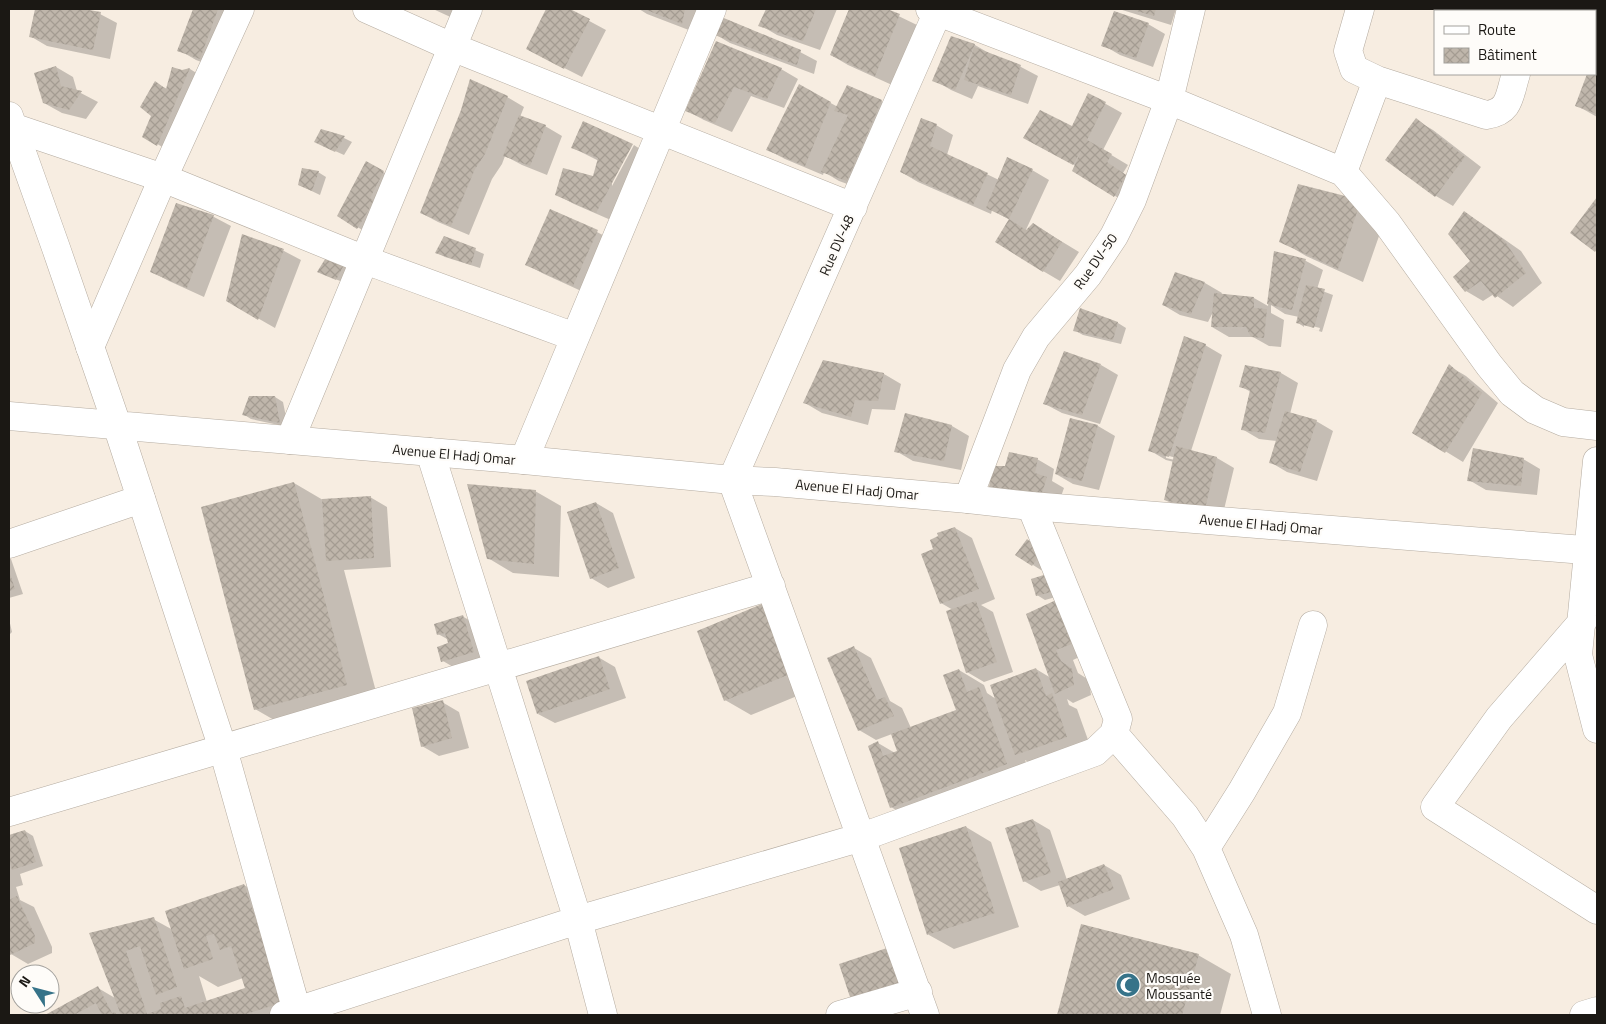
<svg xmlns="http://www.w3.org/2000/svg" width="1606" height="1024" viewBox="0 0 1606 1024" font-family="'Titillium Web',sans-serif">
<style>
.shadow{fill:#0003;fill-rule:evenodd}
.building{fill:url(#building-cross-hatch)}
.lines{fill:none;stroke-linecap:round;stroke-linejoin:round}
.minor-casing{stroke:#b5aca1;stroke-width:29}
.tertiary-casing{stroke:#b5aca1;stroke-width:29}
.primary-casing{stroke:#b5aca1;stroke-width:29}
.minor{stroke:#fff;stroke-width:28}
.tertiary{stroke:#fff;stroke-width:28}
.primary{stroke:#fff;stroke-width:28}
.labels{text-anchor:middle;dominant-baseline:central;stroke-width:4.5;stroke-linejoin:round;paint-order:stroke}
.street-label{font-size:14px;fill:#1b1814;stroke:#fefcf9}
.poi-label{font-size:14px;fill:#1b1814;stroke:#fefcf9;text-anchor:start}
</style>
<defs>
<pattern id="building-cross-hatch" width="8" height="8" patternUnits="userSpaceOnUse" patternTransform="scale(1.25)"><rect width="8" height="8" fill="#bfb6ab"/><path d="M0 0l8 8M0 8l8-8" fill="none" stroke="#a49c92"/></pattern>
</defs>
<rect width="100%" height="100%" fill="#f7ede1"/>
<path class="shadow" d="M36,9H76L100,14L117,23L110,59L47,46L30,36Z
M194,9H239L217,68L196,60L179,50Z
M433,9H478L470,26Z
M547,9H567L606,30L582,77L527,49Z
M639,9H713L707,37L647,14Z
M767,9H837L820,50L777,35L760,25Z
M851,9H884L917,25L892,85L848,65L831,55Z
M1119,9H1176L1171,25Z
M1558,9H1589L1597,12V47L1595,46V11H1557Z
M1148,24L1165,34L1153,67L1120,55L1103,45Z
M713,33L800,52L817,61L814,74L730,43Z
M952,37L975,45L992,55L1021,67L1038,76L1028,104L978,86L972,99L951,90L934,80Z
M717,43L781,69L798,79L784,108L751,96L732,132L704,120L687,111Z
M1597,53V117L1576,105L1588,74H1595V57Z
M56,67L73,77L77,91L98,102L86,119L62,113L44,103Z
M190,69L206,79L174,154L144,136L152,116L156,83L167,89L182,71Z
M799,86L838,107L881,101L898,111L864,190L839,181L824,172L823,175L785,159L768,150Z
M1088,94L1122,113L1103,150L1128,165L1123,173L1142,185L1132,206L1073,171L1076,166L1041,147L1073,128Z
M507,97L524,107L520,117L545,126L562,136L547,175L522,165L505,156L502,164L492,179L469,235L438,222L421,213Z
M1416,120L1433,130L1481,167L1453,206L1436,196L1387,160Z
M583,122L612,181V186L634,145L649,155L613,221L574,204L557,195L594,178L599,161L573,148Z
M936,125L953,135L947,155L999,180L1032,170L1049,180L1024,234L1033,224L1079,252L1060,281L1043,271L1010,220L992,210L991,214L918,182L901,172Z
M321,130L344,138L352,142L344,155L324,146Z
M367,163L392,177L366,232L338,216Z
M318,172L326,177L320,195L299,185Z
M1597,199V252L1572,233Z
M1361,201L1386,216L1363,282L1306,256L1281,241Z
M177,205L214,217L231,226L204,297L169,281L152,272Z
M1464,213L1481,223L1521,251L1542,283L1513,307L1494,294L1483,301L1466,291L1455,277L1472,261Z
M597,232L614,241L590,295L544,274L527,265Z
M243,236L284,251L301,260L275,328L228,301Z
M445,237L484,254L480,268L445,257L437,253Z
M1275,253L1306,261L1323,270L1317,289L1333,295L1322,332L1305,327L1319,331L1320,328L1304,324V327L1297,322L1299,317L1285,314L1271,305V313L1284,320L1281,347L1269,346L1253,337H1229L1212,327L1213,312L1208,322L1180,315L1163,305L1176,273L1205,283L1222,293L1221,295L1254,298L1268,306Z
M327,257L352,269L345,283L318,272Z
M1118,323L1126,328L1121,344L1083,335L1074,330Z
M1205,345L1222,355L1191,451L1217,458L1234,468L1222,518L1182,509L1165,500L1174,462L1166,460L1149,450ZM1166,455L1176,458L1175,460L1166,458Z
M1101,365L1118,375L1100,424L1062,413L1045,404Z
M1449,366L1466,376L1498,403L1463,462L1414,432Z
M1246,367L1281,373L1298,383L1290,414L1316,421L1333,431L1317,481L1287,472L1270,462L1277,441L1259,439L1242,429L1251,392L1240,386Z
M884,374L901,384L895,410L872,409L868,425L822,413L805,403Z
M275,397L283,402L288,427L251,419L243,414Z
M906,414L952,426L969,436L961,470L913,461L896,451Z
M1071,419L1098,426L1115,436L1099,490L1073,484L1056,474Z
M1037,459L1054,469L1052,481L1064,488L1059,502L1007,496L990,486L1006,467Z
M1523,459L1540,469L1537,495L1486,490L1469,480Z
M294,483L323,500L370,497L387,507L391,567L344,570L379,703L288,728L255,709Z
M535,491L561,506L559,577L513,573L488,558Z
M596,503L613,513L635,578L608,588L591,578Z
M955,528L972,538L995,599L981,605L993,612L1013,672L984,682L967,672L953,610L941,603L935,550Z
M1017,555L1051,556L1041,570Z
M9,558L11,559L23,594L9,598Z
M1033,580L1063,595L1045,600L1037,595Z
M1056,601L1088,653L1073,660L1078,673L1089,680L1091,695L1073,703L1067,699L1069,705L1077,709L1092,751L1041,769L1025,760L1032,779L916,822L891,807L878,743L895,753L899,751L892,734L876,740L859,730L854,648L871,658L890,701L902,708L911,728L957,711L959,670L984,685L987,693L996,699L1036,669L1051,678Z
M762,606L787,620L814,689L751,715L725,700Z
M462,616L479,626L490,662L460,671L443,661L450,644L449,640L438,634Z
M9,619L12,632L9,635Z
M598,657L615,667L626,698L555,723L538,714Z
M442,702L459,712L469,748L439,756L422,746Z
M1033,820L1050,830L1067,880L1104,865L1121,875L1130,899L1085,916L1068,906L1060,885L1041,891L1024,881Z
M966,827L991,842L1019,927L954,949L929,935L901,849Z
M25,831L33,836L43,866L20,874L23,885L16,887L20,900L34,907L52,947V953L28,964L11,954L9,949V837Z
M244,885L277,904L314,1015H47L98,988L115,998L91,934L153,919L173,930ZM199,976L218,987L243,978L247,989L207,1002Z
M1082,925L1198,955L1231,974L1220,1015H1058Z"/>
<path class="building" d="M35,9H83L101,12L93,50L29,37Z
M193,9H218L200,59L177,51Z
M546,9H570L590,19L564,69L526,49Z
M644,9H685L682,24Z
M766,9H816L803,41L758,26Z
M849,9H887L900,14L875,76L830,55Z
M1130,9H1156L1154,16Z
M1557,9H1593L1597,11L1595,15V11H1556Z
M1114,11L1149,23L1136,58L1101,46Z
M719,16L801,50L797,65L712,34Z
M951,36L975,44L955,90L932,81Z
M716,41L782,68L767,99L734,87L715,123L685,111Z
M974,47L1021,65L1011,95L964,80Z
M1597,48V114L1575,106L1587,74H1595V54Z
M56,66L61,86L82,91L69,110L43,103L34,73Z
M172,67L182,70L190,68L157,146L142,137L151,116L140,107L155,81L166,89Z
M470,79L508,96L485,154L475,169L451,226L420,213L461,110Z
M799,84L831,102L805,166L766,150Z
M847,85L882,100L847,181L821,172L848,115L834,111Z
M1088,93L1106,102L1087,140L1112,154L1107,162L1126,175L1114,197L1072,171L1082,149L1073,165L1023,138L1040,110L1072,126Z
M519,115L546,125L530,166L503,156Z
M921,118L937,124L930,146L988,173L973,205L900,172Z
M1416,118L1465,157L1435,197L1385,160Z
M583,121L633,144L596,213L555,195L563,168L593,176L598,158L571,148Z
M321,129L345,136L335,152L314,142Z
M1007,157L1033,169L1009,219L1026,230L1033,223L1062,242L1043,272L995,242L1009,219L986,208Z
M366,161L384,171L370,198L374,201L357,229L337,216Z
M302,168L319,171L312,191L298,185Z
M1298,184L1361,200L1338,269L1279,242Z
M1597,197V249L1595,252L1570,233Z
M176,203L214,215L187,288L150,272Z
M550,209L598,230L573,286L525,265Z
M1464,211L1504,240L1526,273L1495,298L1481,281L1465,292L1453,277L1470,261L1448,234Z
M242,234L284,249L258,320L226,301Z
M444,236L476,248L471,265L435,253Z
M1274,251L1306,259L1292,310L1267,304Z
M327,256L345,263L336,280L317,272Z
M1175,272L1205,282L1191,314L1162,305Z
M1306,285L1325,289L1314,328L1296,323Z
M1214,293L1254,297V308L1267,309L1264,338L1251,337L1246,327H1211Z
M1080,308L1118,322L1113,340L1073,331Z
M1184,336L1206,344L1169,457L1148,451Z
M1064,351L1101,364L1082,415L1043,404Z
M823,360L884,373L878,401L855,400L851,417L803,403Z
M1449,364L1482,393L1445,453L1412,433Z
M1245,365L1281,372L1265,433L1241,430L1250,390L1239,387Z
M249,396H275L280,423L242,415Z
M1285,411L1317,420L1300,472L1269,463Z
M905,413L952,425L944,461L894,452Z
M1070,418L1098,425L1082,481L1055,474Z
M1176,446L1217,457L1205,509L1164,500Z
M1473,448L1524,458L1521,486L1467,481Z
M1009,452L1038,458L1035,473L1047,477L1042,493L989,487L992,466H1005Z
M294,482L347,685L254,710L201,507Z
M467,484L536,490L534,564L487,559Z
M371,496L374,558L326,561L322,499Z
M596,502L619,568L590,579L567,512Z
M955,527L979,589L940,604L921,554L933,549L930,540L938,536L937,533Z
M1027,539L1043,551L1032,566L1015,555Z
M9,571L15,589L9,591Z
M1050,573L1055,591L1036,596L1031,579Z
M1056,600L1072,644L1056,650L1061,661L1072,669L1074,685L1055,694L1026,614Z
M976,601L997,662L966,673L946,611Z
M762,604L790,674L724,701L697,631Z
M463,615L474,652L441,662L437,647L448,643L445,633L437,635L434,624Z
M854,646L877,700L885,697L894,716L858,731L827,658Z
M599,656L610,689L537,714L526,681Z
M1036,668L1046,696L1052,693L1067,737L1015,755L990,685Z
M959,669L967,692L979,687L1007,764L890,808L868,746L878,741L883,756L897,751L891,734L956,710L943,675Z
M443,700L452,738L421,747L412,708Z
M1033,819L1051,873L1023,882L1005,828Z
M966,826L995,913L927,935L899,848Z
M25,830L36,862L12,870L9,859V835Z
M1104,864L1114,889L1067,907L1058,882Z
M244,884L284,1002L243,1015H121L89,933L154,917L177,987L156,995L140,946L126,951L147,1014L161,1009L160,1003L181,996L185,1008L245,988L231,946L220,950L214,934L206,936L213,959L184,969L165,911Z
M17,896L35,936V943L10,955L9,900Z
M1081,924L1199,954L1182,1015H1057Z
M890,947L903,986L852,1003L839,964Z
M98,986L112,1013L115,1012L117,1015H102L96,1003L74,1015H45Z"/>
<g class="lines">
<defs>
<path id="minor" d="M367,9L452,47L853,207
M930,9L1169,100L1343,172L1387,223L1489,365L1512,393L1535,410L1563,422L1597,426
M1360,9L1348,51L1354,69L1377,80
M1537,11L1538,9
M9,126L163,178L365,260L575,337
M1343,172L1377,80L1486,115C1511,112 1509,95 1516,74
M90,347L163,178L240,9
M290,440L468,9
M430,452L578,920L603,1015
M524,460L712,9
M1597,461L1578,655L1597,729
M968,499L1017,370L1036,337L1088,275L1114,236L1132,200L1169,100L1191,9
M9,544L141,499
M1583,621L1499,718L1435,807L1597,910
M1114,734L1185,816L1206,848L1244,935L1267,1015
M9,812L771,586
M1206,848L1242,791L1287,713L1313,625
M284,1015L578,920L862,837L1095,752L1114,734L1118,719L1031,506
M840,1015L918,992
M925,1015L732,480L939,9"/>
<path id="tertiary" d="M9,116L56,248L117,425L223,749L298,1015
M9,416L524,460L732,480L775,482L968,499L1031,506L1597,551"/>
<path id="primary" d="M1584,1015L1597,1011"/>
</defs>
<use href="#minor" class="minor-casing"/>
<use href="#tertiary" class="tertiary-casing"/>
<use href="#primary" class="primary-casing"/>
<use href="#minor" class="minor"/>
<use href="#tertiary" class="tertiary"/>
<use href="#primary" class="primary"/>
</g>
<defs>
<symbol id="mosque-disc" viewBox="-11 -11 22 22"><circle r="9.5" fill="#367389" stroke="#fefcf9"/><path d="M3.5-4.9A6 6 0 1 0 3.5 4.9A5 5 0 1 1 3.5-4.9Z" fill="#fff"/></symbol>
</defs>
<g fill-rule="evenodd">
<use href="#mosque-disc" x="1114" y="971" width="28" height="28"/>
</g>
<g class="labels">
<g class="street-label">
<text transform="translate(836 245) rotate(-66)">Rue DV-48</text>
<text transform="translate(1095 261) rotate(-55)">Rue DV-50</text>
<text transform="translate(454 454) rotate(5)">Avenue El Hadj Omar</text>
<text transform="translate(857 489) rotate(5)">Avenue El Hadj Omar</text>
<text transform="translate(1261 524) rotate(5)">Avenue El Hadj Omar</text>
</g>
<g class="poi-label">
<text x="1146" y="977">Mosquée<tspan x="1146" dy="16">Moussanté</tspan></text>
</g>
</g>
<rect width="1606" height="1024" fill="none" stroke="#1b1814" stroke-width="20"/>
<rect x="1434" y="10" width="162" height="65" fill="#fefcf9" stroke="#a3a19d"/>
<rect x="1444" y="26" width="25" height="8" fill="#ffffff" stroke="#a3a19d"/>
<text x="1478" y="35" font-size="15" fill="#1b1814">Route</text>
<rect x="1444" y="48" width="25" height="15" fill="url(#building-cross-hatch)" stroke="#a3a19d"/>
<text x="1478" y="60" font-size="15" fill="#1b1814">Bâtiment</text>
<g transform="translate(35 989) rotate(306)"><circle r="24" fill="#fefcf9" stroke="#a3a19d"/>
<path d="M0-4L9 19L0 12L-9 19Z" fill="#367389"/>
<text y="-8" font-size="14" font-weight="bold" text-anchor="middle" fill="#1b1814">N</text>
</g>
</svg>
